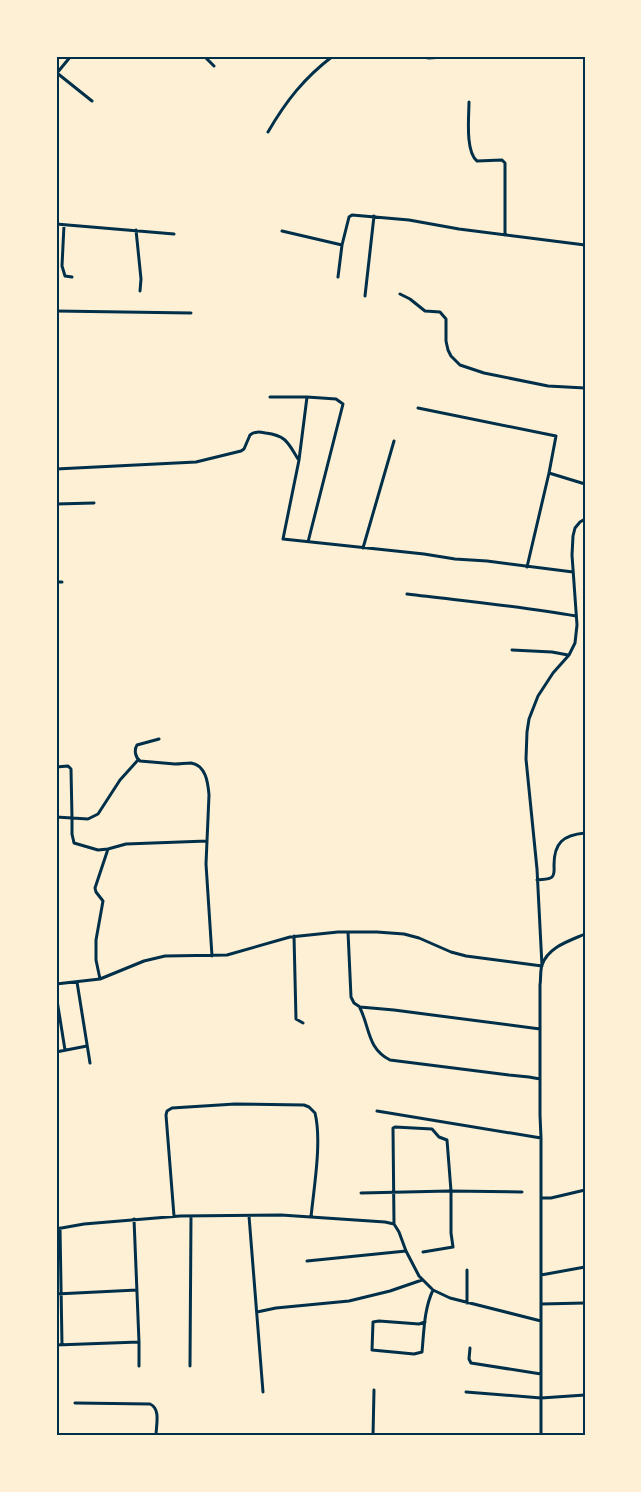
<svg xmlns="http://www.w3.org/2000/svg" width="641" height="1492" viewBox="0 0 641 1492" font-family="Merriweather,serif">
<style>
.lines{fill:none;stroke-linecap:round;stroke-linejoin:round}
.minor{stroke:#003049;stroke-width:3}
.neatline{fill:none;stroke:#003049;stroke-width:2}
</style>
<rect width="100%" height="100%" fill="#fdf0d5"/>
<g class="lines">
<path class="minor" d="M204,56L214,66
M416,56L429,58L459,56
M57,73L92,101
M57,73L71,56
M469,102C469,116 465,151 477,161L502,160L505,163V235
M268,132C286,101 304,78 333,56
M56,224L174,234
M64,225L62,266L65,276L72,277
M136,230L141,279L140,291
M282,231L342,245
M338,277L342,245L349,217L352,215L409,220L459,229L585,245
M400,294L410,299L425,311L440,312L446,319V341L448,350L451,356L460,365L484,373L548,386L585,388
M365,296L374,216
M56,311L191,313
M270,397H307L299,460L283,539L424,554L455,559L487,561L573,572
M307,397L336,399L343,404L308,542
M418,408L556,436L549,473L527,567
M56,469L196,462L241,451L244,449L250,435C255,431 260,432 266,433C287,436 288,443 298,459
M549,473L585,484
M56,504L94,503
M363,548L394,441
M56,582H62
M407,594C464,601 520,606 576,616
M512,650L552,652L568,655
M159,739L137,745C134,750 135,757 140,761C152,762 164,763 175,764C180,764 186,763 191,763C206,765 208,783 209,795L206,864L212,956
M56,767L68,766L71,769L72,818L88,819L98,814L120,780L138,760
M56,817L72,818V834L74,843L98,850L108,849L95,888L96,892L103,901L96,940V960L100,979
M108,849L126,844L207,841
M537,880C541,879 549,880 552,877C555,874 554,869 554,865C554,843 563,835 585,833
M348,932L351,997L354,1003L360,1007L394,1010L540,1029
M294,936L296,1019L303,1023
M77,982L90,1063
M56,984L100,979L144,961L165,956L227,955L290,937L338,932H377L404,934L419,938L451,952L466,956L542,966L537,869L526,759L527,732L529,719L538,696L553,673L569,655L575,643L577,625L572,555L573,536L575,528L580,522L585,519
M56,994L65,1050
M360,1008C370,1028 367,1048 390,1060L509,1075L529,1077L540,1079
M56,1052L87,1046
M377,1111L541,1138
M361,1193L449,1191L522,1192
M541,1198H551L585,1190
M174,1216L166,1115L167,1111L172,1108L235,1104L304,1105L309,1107L315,1113C322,1141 314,1187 311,1217
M249,1216L263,1392
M134,1219L139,1342V1366
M394,1224L393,1128L395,1127L432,1129L439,1137L447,1140L451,1191V1233L453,1247L423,1252
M60,1228L62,1345
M56,1229L84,1224L180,1216L281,1215L385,1222L394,1224L399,1232L406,1251L419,1276L433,1290L450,1298L541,1321
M307,1261L406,1251
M541,1275L585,1267
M56,1294L137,1290
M467,1303V1270
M541,1304L585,1303
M257,1312L276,1308L349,1301L390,1291L422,1280
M425,1322L419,1324L379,1321L373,1322L372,1350L414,1354L422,1352C424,1331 424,1309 433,1290
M56,1345L139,1342
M470,1348L469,1359L471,1363L541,1374
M190,1366L191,1216
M466,1392L541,1398L585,1395
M75,1403L150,1404C161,1409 156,1425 156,1436
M373,1436L374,1390
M541,1436V1138L540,1115V985C541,979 540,971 542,965C548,947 569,941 585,934"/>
</g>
<rect width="641" height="1492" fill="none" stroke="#fdf0d5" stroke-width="115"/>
<rect x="58" y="58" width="526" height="1376" class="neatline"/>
</svg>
